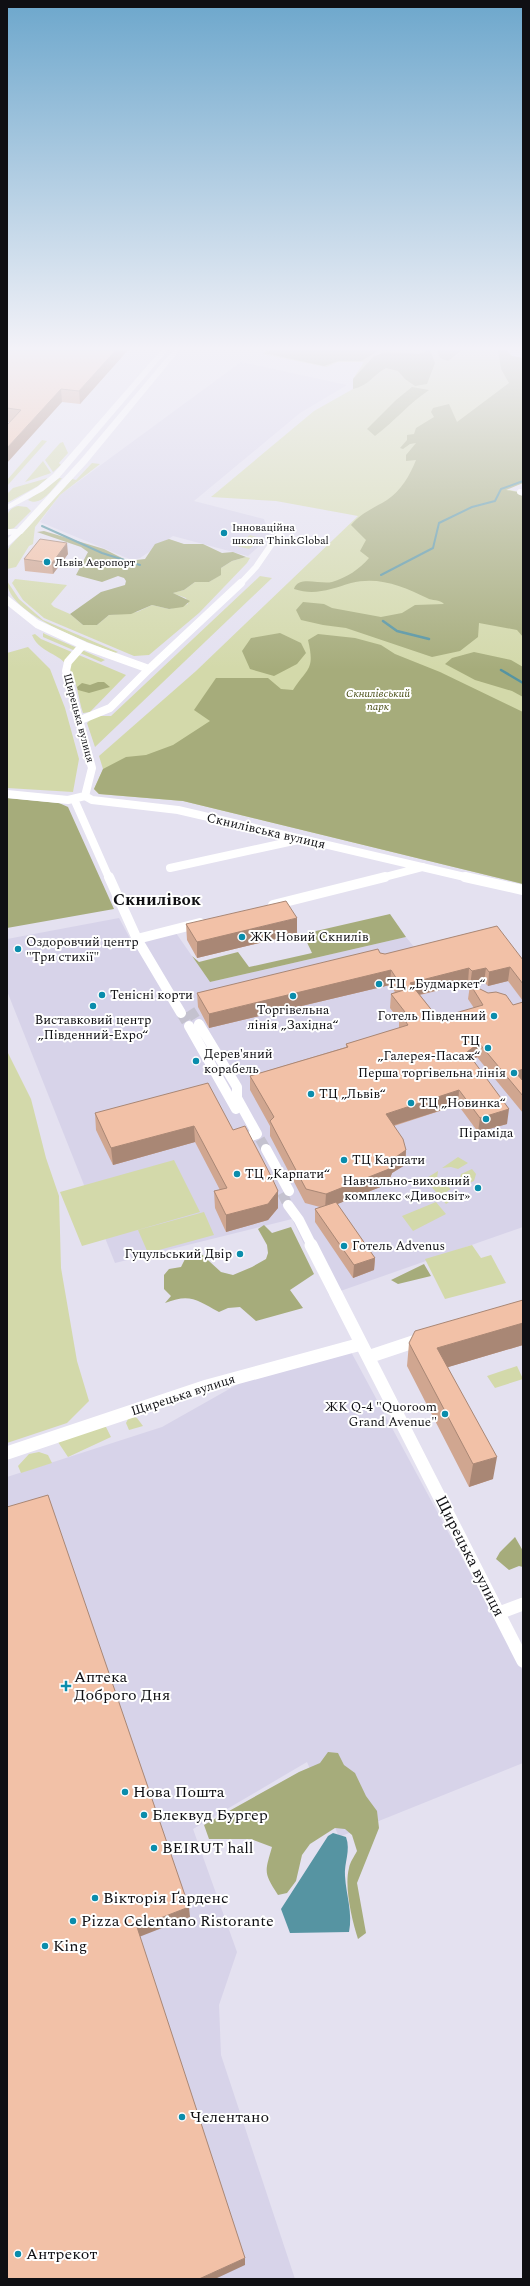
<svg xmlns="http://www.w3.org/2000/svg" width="530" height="2286" viewBox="0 0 530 2286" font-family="Spectral,serif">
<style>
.built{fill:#d7d3e9}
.green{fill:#d3d9aa}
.forest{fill:#a6ac7b}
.water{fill:#5694a2}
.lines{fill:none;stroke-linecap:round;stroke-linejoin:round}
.stream-far1{stroke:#5694a2;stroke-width:2}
.stream{stroke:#5694a2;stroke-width:2.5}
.minor-tunnel{stroke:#c4c2cf;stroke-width:10;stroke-dasharray:10 5;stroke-linecap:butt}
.minor-far3{stroke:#fff;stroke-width:6}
.minor-far2{stroke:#fff;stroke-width:8}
.minor-far1{stroke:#fff;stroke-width:10}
.minor{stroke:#fff;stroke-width:13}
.tertiary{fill:#fff;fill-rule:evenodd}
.wall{fill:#d0a690;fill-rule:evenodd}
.shaded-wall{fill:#a98775}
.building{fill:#f2c1a7;stroke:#a98775}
.poi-dot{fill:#0a8dac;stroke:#fff;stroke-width:1.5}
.labels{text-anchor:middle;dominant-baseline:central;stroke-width:4;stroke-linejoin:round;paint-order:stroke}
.far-poi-label{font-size:11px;fill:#0f0f13;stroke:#fff;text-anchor:start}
.far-park-label{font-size:11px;font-style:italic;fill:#4c5119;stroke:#fff}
.far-street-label{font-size:11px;fill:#0f0f13;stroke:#fff}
.street-label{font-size:13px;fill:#0f0f13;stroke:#fff}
.poi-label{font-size:13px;fill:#0f0f13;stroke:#fff;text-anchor:start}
.near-street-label{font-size:16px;fill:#0f0f13;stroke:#fff}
.near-poi-label{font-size:16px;fill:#0f0f13;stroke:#fff;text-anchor:start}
.district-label{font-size:17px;font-weight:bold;fill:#0f0f13;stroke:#fff}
</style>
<rect width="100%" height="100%" fill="#e4e1f0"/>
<path class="built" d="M241,362L347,385L300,413L194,501L264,519L270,537L248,556L173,536L140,558L132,560L40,522L60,495Z
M119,918L133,944L176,933L210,982L406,937L418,952L523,966V1227L329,1295L292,1219L115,1263L7,991V939Z
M350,1350L523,1671V1763L339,1837L307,1762L193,1829L237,1952L219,2005L221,2055L295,2279H7V1477L162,1427L247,1379Z"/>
<path class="green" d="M267,350H500L509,383L516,399H523V483L506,489L523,493V884L183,801L99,794L94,789L103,769L99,756L196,671L358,516L276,501L211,497L314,411L353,389V379L364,362H338L326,367L262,354Z
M42,440L47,441L7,486V480Z
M63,442L68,453L59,463L61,465L53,472L45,460L60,443Z
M43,461L51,473L25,482Z
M92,463L100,464L60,495L35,527L33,544L29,546L16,567L7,569V551L10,546L72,479L76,480Z
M48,478L38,486L7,503V494L13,488Z
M59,478H62C54,487 41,508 28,500Z
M18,506L27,507L31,511L14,528L7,530C7,519 5,509 18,506Z
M250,535L262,539L249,549L237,546Z
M246,557L250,558L247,563L199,613L149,655L134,656L44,618L23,600L12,583L15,579L67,585L51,604L54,607L70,614L83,625H97L109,615L137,612L152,605L169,609L188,604L186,598L172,593L184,590L195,582H209L220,575L221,568L232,561Z
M260,576L272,578L95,747L87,723L94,716H111Z
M7,581L19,599L43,620L118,652L115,653C89,642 7,615 7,581Z
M43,633L47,635L105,660L101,662L43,637Z
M35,634L41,639L126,675L90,712L83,713C78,698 77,678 67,665C56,652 39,652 32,635Z
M28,647L50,669L65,708L79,759L73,792L7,788V653Z
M7,1051L31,1099L46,1158L59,1196L61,1268L77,1361L89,1401L67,1423L7,1443Z
M458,1157L468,1163L458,1169L451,1167L442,1168Z
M174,1160L200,1212L82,1246L60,1192Z
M472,1169L476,1174L474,1181L463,1186L459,1182L461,1174Z
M438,1171L437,1179L451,1189L446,1192L445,1196L449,1202L446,1204L425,1179Z
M436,1202L446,1214L413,1231L402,1216Z
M204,1212L214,1235L148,1253L138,1230Z
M472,1245L481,1258L491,1255L506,1283L445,1299L425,1259Z
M517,1366L523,1379L495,1388L487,1376Z
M132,1416L137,1418L143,1426L129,1430L126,1423L129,1417Z
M101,1424L106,1427L111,1437L68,1457L58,1442Z
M39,1452L48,1455L52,1463L21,1473L18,1466L29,1454Z"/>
<path class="forest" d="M271,350H380L361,361H338L324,366L265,353Z
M430,350L435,363L427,384L415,386L405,379L398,371L386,368C372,376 368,386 353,389V379L374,356L387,352L419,354Z
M437,350H462L448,361L440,358Z
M498,350H506L512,356L523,358V483L506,490L523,493V637L517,630L479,623L478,637L460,651L432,657L346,628L323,625L301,620L296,610L303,602L324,604L332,608L381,617L402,613L415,605L444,604C440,599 432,601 427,598C403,586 378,576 351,583C331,589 315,596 294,589C298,575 321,585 332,582C346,578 360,569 369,558L360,551L366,540L351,525C361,513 374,508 387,500C401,491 410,475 416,460L406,461V455L416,443L410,444L403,449L400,448L407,440V435L414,434L416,428L434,417L431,412L433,408L449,404L457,422L509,383L501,369Z
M412,387L429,390C408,404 395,421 375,436L367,429L396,400Z
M44,531L104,549L128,561L145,559L155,544L169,539L184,544H203L222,553L233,552L246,557L232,561L221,568V575L209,582H195L184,590L173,593L190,601L183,607L169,609L152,605L131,614L109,615L97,625H83L70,614L101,592L125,585L126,581L124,578L118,576L102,582L76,575L88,552L81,547L37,532Z
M280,633L301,643L306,653L297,664L274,676L250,669L242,651L251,638Z
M318,634L355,638L381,645L395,654L440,672L523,712V884L183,801L99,794L94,789L103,769L126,757L146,755L173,745L210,721L194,710L216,678H268L281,689L293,690C308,667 315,670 308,640Z
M474,652L511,660L523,667V697L512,691L475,680L445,664L452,658Z
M98,682H104L110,687L89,693L78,690L77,687L82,683L90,685Z
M7,798L59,803L68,807L114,909L7,928Z
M390,914L406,937L210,982L192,956L199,962L238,952L249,967L312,953L303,934Z
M264,1225L272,1233L291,1227L314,1274L290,1290L303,1308L256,1321L240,1307L228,1308L219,1312C197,1300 190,1293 165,1303L171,1296L164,1289V1275L169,1269L181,1267L187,1255L198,1251L221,1272L233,1275L252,1267L266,1259L268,1253L267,1245L258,1229Z
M424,1264L431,1276L398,1284L391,1280Z
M515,1537L523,1551V1567L519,1566L509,1570L496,1559L500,1552Z
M328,1752L338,1753L344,1765L355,1773L366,1796L377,1811L379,1828L357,1883L366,1933L358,1939C352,1920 344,1887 349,1868C350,1862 354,1857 357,1851L352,1835L345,1829L335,1828L310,1844L302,1855L296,1881L287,1893L278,1895C263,1872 265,1872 272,1847L251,1839H209L204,1825L299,1772L320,1763Z"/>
<path class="water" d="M333,1833L346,1837C351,1851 344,1862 345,1876C346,1895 353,1913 349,1932L290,1933L281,1909L328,1836Z"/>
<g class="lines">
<path class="stream-far1" d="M42,526L102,553L140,565
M381,575L433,548L439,523L472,507L495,501L501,489L523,481"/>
<path class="stream" d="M383,621L397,631L429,639
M501,670L523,683"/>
<path class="minor-tunnel" d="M190,1010L199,1024
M181,1013L189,1026
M260,1139L266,1149
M282,1193L288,1205"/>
<path class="minor-far3" d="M520,492L523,493
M7,543L19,532
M240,584L256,567L280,532"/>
<path class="minor-far2" d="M7,600L37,624L85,646L149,669L241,583
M83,645L68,662L66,671L92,768L85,796
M78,721L110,708L149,669
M7,794L68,800L85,796L92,800L178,810L469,878
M74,799L109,878
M170,868L298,840
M381,878L423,867"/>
<path class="minor-far1" d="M109,877L137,939L181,1013
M465,877L523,890
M273,905L385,877
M137,939L200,923
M199,1024L237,1087V1098L257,1134L251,1136
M189,1026L236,1109
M266,1149L289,1191
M288,1205L299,1220L312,1246"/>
<path class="minor" d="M311,1245L523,1661
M368,1357L422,1339
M7,1453L207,1386L361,1344
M499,1613L523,1604"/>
<path class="tertiary" d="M161,350H168L59,478L43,491L7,510V505L37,487L53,474Z
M173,350H180L87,463L22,534L7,535V529H17L81,459Z"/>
</g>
<path class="wall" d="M11,350H128L80,404L62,402L10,422H7V354Z
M68,554L53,574L25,571L24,559Z
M186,924L297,934L197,958L187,940Z
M380,953L385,954L523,960V1001L508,981L488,986L484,982L471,985L488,993L513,1005L523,1002V1113L477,1057L473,1060L507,1124L478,1132L458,1105L394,1126L406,1150L405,1165L392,1173L388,1184L337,1204L375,1258L374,1270L353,1278L315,1222V1209L320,1207L305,1203L270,1136V1126L250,1090V1076L346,1047V1044L399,1028V1020L390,1008L391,994L395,992L390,985L209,1028L198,1007L197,993ZM468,983L470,985L468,999L474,1008L438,1018L420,995Z
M95,1113L233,1130L278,1191V1208L268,1220L226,1232L215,1208L214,1191L220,1190L195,1142L113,1165L96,1130Z
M523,1300V1345L448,1367L493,1479L469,1487L407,1366L409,1343Z"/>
<path class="shaded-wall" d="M116,350H128L80,404L79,391Z
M61,389L62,402L7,463V448Z
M67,543L68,554L53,574L52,563Z
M297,918V934L197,958V942Z
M510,967L508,981L488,986L489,972Z
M469,968L468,983L409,997L410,983Z
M486,968L484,982L470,986L472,971Z
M391,970L390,985L209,1028V1014Z
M479,1043L477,1057L465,1067L467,1052Z
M523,1069V1083L515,1072Z
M459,1090L458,1105L385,1128L386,1114Z
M509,1109L507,1124L478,1132L480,1118Z
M194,1126L195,1142L113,1165L111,1148Z
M406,1150L405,1165L392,1173L388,1184L325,1209L326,1194L393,1159Z
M278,1191V1208L268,1220L226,1232V1215Z
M375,1258L374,1270L353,1278L354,1265Z
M523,1323V1345L435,1371L437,1348Z
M497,1457L493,1479L469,1487L473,1464Z
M189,1907L190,1917L139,1937L137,1927Z
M245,2258V2265L215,2279H199Z"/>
<path class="building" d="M11,350H116L79,391L61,389L7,448V425L21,410L7,408V354Z
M40,539L67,543L52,563L24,559Z
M286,901L297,918L197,942L186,924Z
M497,926L523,960V984L510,967L489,972L486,968L472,971L469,968L410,983L438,1018L483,1005L470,984L488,993L496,992L506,995L513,1005L523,1002V1069L515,1072L523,1081V1096L479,1043L467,1052L509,1109L480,1118L459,1090L386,1114L403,1139L406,1150L393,1159L389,1169L326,1194L306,1189L270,1121L274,1117L250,1076L348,1047L346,1044L408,1025L400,1013L405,1012L391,994L404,990L391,970L209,1014L197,993L378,949L380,953L385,954Z
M208,1083L233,1130L245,1126L272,1178L278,1191L268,1204L226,1215L214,1191L227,1188L194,1126L111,1148L95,1113Z
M336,1202L375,1258L354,1265L315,1209Z
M523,1300V1323L437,1348L497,1457L473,1464L409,1343L415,1331Z
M48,1495L189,1907L137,1927L245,2258L199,2279H7V1507Z"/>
<linearGradient id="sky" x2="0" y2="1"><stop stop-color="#6da7cc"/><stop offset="0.52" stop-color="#f3f2f8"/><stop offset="1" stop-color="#f3f2f8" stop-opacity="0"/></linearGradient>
<rect width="530" height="670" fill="url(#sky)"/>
<g class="poi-dot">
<circle cx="224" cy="533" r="4"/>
<circle cx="47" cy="562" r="4"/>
<circle cx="242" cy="937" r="4"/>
<circle cx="18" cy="949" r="4"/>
<circle cx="379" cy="984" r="4"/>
<circle cx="102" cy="995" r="4"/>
<circle cx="293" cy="996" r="4"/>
<circle cx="93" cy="1006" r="4"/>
<circle cx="494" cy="1016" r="4"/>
<circle cx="488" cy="1048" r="4"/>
<circle cx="196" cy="1061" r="4"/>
<circle cx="514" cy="1073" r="4"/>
<circle cx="311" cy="1094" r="4"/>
<circle cx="411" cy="1103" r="4"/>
<circle cx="486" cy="1119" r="4"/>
<circle cx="344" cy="1160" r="4"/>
<circle cx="237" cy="1174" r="4"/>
<circle cx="478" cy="1188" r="4"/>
<circle cx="344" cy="1246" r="4"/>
<circle cx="240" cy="1254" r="4"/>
<circle cx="445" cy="1414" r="4"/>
<path d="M64 1680h4v4h4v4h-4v4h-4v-4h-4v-4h4z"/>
<circle cx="125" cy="1792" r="4"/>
<circle cx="144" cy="1815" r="4"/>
<circle cx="154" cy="1848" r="4"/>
<circle cx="95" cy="1898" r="4"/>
<circle cx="73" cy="1921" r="4"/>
<circle cx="45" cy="1946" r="4"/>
<circle cx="182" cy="2117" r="4"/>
<circle cx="18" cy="2254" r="4"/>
</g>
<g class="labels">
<g class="far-poi-label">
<text x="232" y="527">Інноваційна<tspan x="232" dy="13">школа ThinkGlobal</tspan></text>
<text x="55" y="562">Львів Аеропорт</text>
</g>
<g class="far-park-label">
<text x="378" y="693">Скнилівський<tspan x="378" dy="13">парк</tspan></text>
</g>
<g class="far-street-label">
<text transform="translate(79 718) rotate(75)">Щирецька вулиця</text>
</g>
<g class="street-label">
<text transform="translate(266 831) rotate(13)">Скнилівська вулиця</text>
<text transform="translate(183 1395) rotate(-18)">Щирецька вулиця</text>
</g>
<g class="poi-label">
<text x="250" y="937">ЖК Новий Скнилів</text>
<text x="26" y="942">Оздоровчий центр<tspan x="26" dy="15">"Три стихії"</tspan></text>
<text x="387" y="984">ТЦ „Будмаркет“</text>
<text x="110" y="995">Тенісні корти</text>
<text x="293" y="1010" text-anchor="middle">Торгівельна<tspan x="293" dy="15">лінія „Західна“</tspan></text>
<text x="486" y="1016" text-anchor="end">Готель Південний</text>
<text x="93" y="1020" text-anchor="middle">Виставковий центр<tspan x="93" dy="15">„Південний-Expo“</tspan></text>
<text x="480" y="1041" text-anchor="end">ТЦ<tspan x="480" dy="15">„Галерея-Пасаж“</tspan></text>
<text x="204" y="1054">Дерев'яний<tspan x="204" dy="15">корабель</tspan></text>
<text x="506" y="1073" text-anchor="end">Перша торгівельна лінія</text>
<text x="319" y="1094">ТЦ „Львів“</text>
<text x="419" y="1103">ТЦ „Новинка“</text>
<text x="486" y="1133" text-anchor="middle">Піраміда</text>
<text x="352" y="1160">ТЦ Карпати</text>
<text x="245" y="1174">ТЦ „Карпати“</text>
<text x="470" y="1181" text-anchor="end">Навчально-виховний<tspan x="470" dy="15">комплекс «Дивосвіт»</tspan></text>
<text x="352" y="1246">Готель Advenus</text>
<text x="232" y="1254" text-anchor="end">Гуцульський Двір</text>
<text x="437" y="1407" text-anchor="end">ЖК Q-4 "Quoroom<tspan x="437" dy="15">Grand Avenue"</tspan></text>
</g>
<g class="near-street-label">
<text transform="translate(470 1556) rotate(63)">Щирецька вулиця</text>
</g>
<g class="near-poi-label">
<text x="74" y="1677">Аптека<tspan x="74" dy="18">Доброго Дня</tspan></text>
<text x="133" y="1792">Нова Пошта</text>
<text x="152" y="1815">Блеквуд Бургер</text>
<text x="162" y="1848">BEIRUT hall</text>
<text x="103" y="1898">Вікторія Ґарденс</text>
<text x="81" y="1921">Pizza Celentano Ristorante</text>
<text x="53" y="1946">King</text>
<text x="190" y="2117">Челентано</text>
<text x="26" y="2254">Антрекот</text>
</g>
<g class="district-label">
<text x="157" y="900">Скнилівок</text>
</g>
</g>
<rect width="530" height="2286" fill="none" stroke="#0f0f13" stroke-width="16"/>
</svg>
